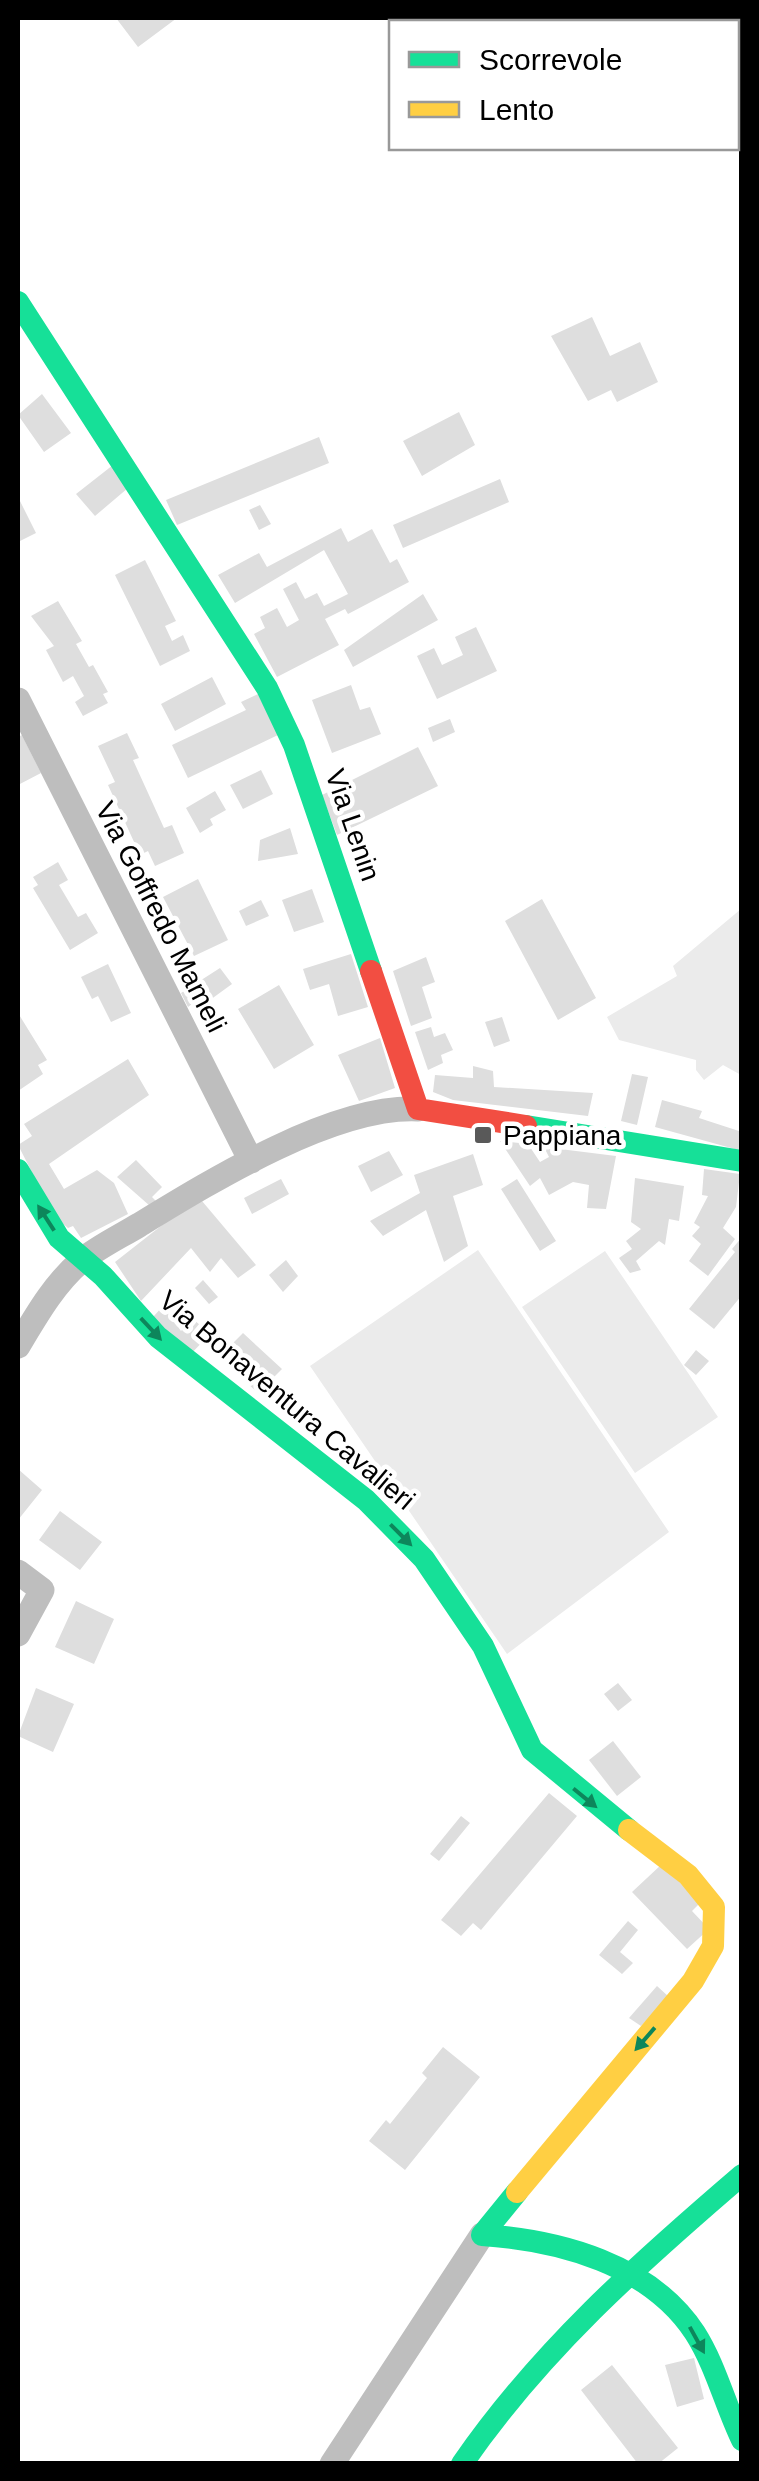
<svg xmlns="http://www.w3.org/2000/svg" width="759" height="2481" viewBox="0 0 759 2481" font-family="Helvetica,sans-serif">
<style>
.green{fill:#ebebeb}
.building{fill:#dedede}
.lines{fill:none;stroke-linecap:round;stroke-linejoin:round}
.street{stroke:#bebebe;stroke-width:25}
.fast{stroke:#16e098;stroke-width:22}
.slow{stroke:#ffcf43;stroke-width:22}
.jam{stroke:#f24e42;stroke-width:22}
.oneway{fill:#0d865b}
.poi-dot{fill:#595959;stroke:#fff;stroke-width:4}
.labels{text-anchor:middle;dominant-baseline:central;stroke-width:9;stroke-linejoin:round;paint-order:stroke}
.street-label{font-size:28px;fill:#000;stroke:#fff}
.poi-label{font-size:28px;fill:#000;stroke:#fff;text-anchor:start}
</style>
<rect width="100%" height="100%" fill="#fff"/>
<path class="green" d="M741,909V1075L723,1065L704,1080L696,1070V1060L619,1040L607,1017L677,976L673,966Z
M478,1250L669,1532L507,1654L310,1366Z
M605,1251L718,1417L635,1473L522,1307Z"/>
<path class="building" d="M116,18H177L138,47Z
M592,317L610,356L640,342L658,382L617,402L611,390L588,401L551,336Z
M42,394L71,433L44,452L18,415Z
M459,412L475,445L422,476L403,441Z
M319,437L329,463L177,525L166,500Z
M113,465L128,488L95,516L76,494Z
M500,479L509,502L403,548L393,525Z
M18,497L36,533L18,542Z
M260,505L271,524L259,530L249,510Z
M341,528L348,542L372,529L390,563L397,559L409,582L348,614L345,609L325,619L339,645L277,677L254,634L265,628L260,617L277,608L287,627L299,620L283,589L296,582L305,599L317,593L324,606L348,594L324,550L235,603L218,575L259,553L267,567Z
M145,560L176,621L165,626L172,641L183,635L190,651L160,666L115,575Z
M423,594L438,620L353,667L344,650Z
M58,601L82,641L76,644L89,667L93,665L108,692L103,694L108,703L83,716L75,702L84,696L73,676L63,682L46,650L54,646L31,616Z
M476,627L497,671L437,699L417,656L434,648L442,665L463,655L455,637Z
M212,677L226,704L175,731L161,704Z
M351,685L360,710L370,707L381,734L332,753L312,700Z
M258,694L278,735L188,778L172,745L246,710L241,702Z
M450,719L455,732L433,742L428,728Z
M127,733L139,758L133,760L164,828L172,825L184,853L155,866L148,851L140,855L108,785L115,782L98,746Z
M22,735L41,773L18,785V737Z
M418,747L438,786L337,835L322,795Z
M261,770L273,794L243,809L230,785Z
M215,791L226,810L210,819L213,825L200,833L186,808Z
M290,828L298,854L258,861L260,840Z
M58,862L68,880L59,885L78,917L86,913L98,933L70,950L33,888L38,885L33,877Z
M198,879L228,940L194,956L163,897Z
M312,889L324,922L294,932L282,900Z
M542,899L596,998L558,1020L505,921Z
M261,900L269,916L246,926L239,911Z
M351,954L368,1007L338,1016L329,984L310,990L303,969Z
M426,957L435,982L422,987L432,1018L411,1026L393,971Z
M108,964L131,1013L111,1022L98,996L92,999L81,977Z
M220,968L232,984L210,1000L205,994L188,1007L181,993Z
M279,985L314,1045L274,1069L238,1009Z
M18,1013L47,1060L38,1065L43,1074L18,1091Z
M502,1017L510,1041L494,1047L485,1022Z
M431,1027L434,1037L445,1033L453,1050L441,1055L443,1063L428,1070L415,1032Z
M380,1038L395,1088L359,1101L338,1055Z
M128,1059L149,1095L49,1164L64,1189L97,1170L114,1183L128,1214L81,1238L73,1226L68,1228L55,1217L18,1145L32,1136L24,1124Z
M473,1066L493,1071L494,1087L593,1093L588,1116L453,1100L433,1092L435,1075L473,1078Z
M632,1074L648,1077L637,1125L621,1121Z
M662,1100L702,1111L699,1118L742,1132V1151L655,1127Z
M500,1141L528,1144L540,1162L549,1157L544,1147L616,1156L606,1209L587,1208L589,1185L573,1182L549,1195L540,1178L530,1186Z
M389,1151L403,1175L371,1192L358,1166Z
M473,1154L483,1185L453,1196L468,1246L444,1262L426,1210L383,1236L370,1221L420,1193L414,1175Z
M136,1160L162,1187L152,1197L158,1203L150,1206L117,1177Z
M704,1169L740,1174L736,1207L723,1228L735,1239L708,1276L689,1261L701,1244L692,1236L700,1227L694,1223L708,1196L702,1195Z
M635,1178L684,1186L679,1221L669,1219L665,1245L659,1241L636,1261L641,1270L630,1273L619,1258L632,1249L626,1241L641,1229L631,1222Z
M281,1179L289,1194L252,1214L244,1198Z
M517,1179L556,1241L540,1251L501,1189Z
M202,1201L256,1265L238,1278L221,1258L210,1272L191,1248L141,1301L115,1262L180,1211Z
M742,1237V1295L714,1329L689,1309L735,1252L732,1249Z
M286,1260L298,1276L283,1292L269,1275Z
M203,1280L218,1297L209,1304L195,1288Z
M163,1306L181,1331L192,1318L210,1334L187,1358L153,1317Z
M243,1333L282,1369L258,1393L227,1364L237,1352L230,1346Z
M696,1350L709,1361L696,1375L684,1365Z
M18,1469L42,1490L18,1520Z
M60,1511L102,1542L80,1570L39,1540Z
M76,1601L114,1619L94,1664L55,1647Z
M618,1683L632,1700L618,1711L604,1694Z
M36,1688L74,1704L53,1752L18,1736Z
M613,1741L641,1777L617,1796L589,1760Z
M549,1793L577,1816L481,1930L473,1923L461,1936L441,1920Z
M461,1816L470,1823L439,1861L430,1854Z
M662,1864L700,1903L692,1911L709,1929L687,1949L632,1892Z
M628,1921L638,1930L620,1952L633,1963L622,1974L599,1955Z
M657,1986L669,1997L641,2026L629,2018Z
M443,2047L480,2077L405,2170L369,2141L386,2120L390,2124L427,2078L422,2073Z
M694,2358L704,2399L677,2407L665,2365Z
M612,2365L678,2448L658,2464H638L581,2390Z"/>
<g class="lines">
<path class="street" d="M18,700L251,1161
M18,1346C36,1316 54,1284 81,1261C98,1247 121,1236 139,1225C211,1181 334,1105 418,1109
M18,1572L42,1590L18,1634
M332,2464L482,2235"/>
<path class="fast" d="M18,302L267,688L294,745L371,971
M526,1126L742,1161
M18,1170L59,1238L103,1276L158,1337L366,1500L424,1559L483,1646L532,1750L629,1830
M517,2192L482,2235C559,2240 650,2264 695,2333C716,2366 725,2405 742,2440
M462,2464C540,2351 638,2264 742,2175"/>
<path class="slow" d="M517,2192L693,1981L713,1946L714,1907L688,1875L629,1830"/>
<path class="jam" d="M371,971L418,1109L526,1126"/>
</g>
<defs><path id="oneway-solid" d="M-6-.8H1V-3.2L6.5 0L1 3.2V.8H-6Z" transform="scale(2.5)"/></defs>
<g class="oneway">
<use href="#oneway-solid" transform="translate(46 1218) rotate(-123)"/>
<use href="#oneway-solid" transform="translate(151 1329) rotate(47)"/>
<use href="#oneway-solid" transform="translate(401 1535) rotate(45)"/>
<use href="#oneway-solid" transform="translate(585 1798) rotate(39)"/>
<use href="#oneway-solid" transform="translate(645 2039) rotate(131)"/>
<use href="#oneway-solid" transform="translate(697 2340) rotate(61)"/>
</g>
<rect class="poi-dot" x="473" y="1125" width="20" height="20" rx="5"/>
<g class="labels">
<g class="street-label">
<text transform="translate(353 825) rotate(71)">Via Lenin</text>
<text transform="translate(161 917) rotate(63)">Via Goffredo Mameli</text>
<text transform="translate(287 1400) rotate(40)">Via Bonaventura Cavalieri</text>
</g>
<g class="poi-label">
<text x="503" y="1135">Pappiana</text>
</g>
</g>
<rect width="759" height="2481" fill="none" stroke="#000000" stroke-width="40"/>
<rect x="389" y="20" width="350" height="130" fill="#ffffff" stroke="#999999" stroke-width="2.5"/>
<rect x="409" y="52" width="50" height="15" fill="#16e098" stroke="#999999" stroke-width="2.5"/>
<text x="479" y="70" font-size="30" fill="#000000">Scorrevole</text>
<rect x="409" y="102" width="50" height="15" fill="#ffcf43" stroke="#999999" stroke-width="2.5"/>
<text x="479" y="120" font-size="30" fill="#000000">Lento</text>
</svg>
